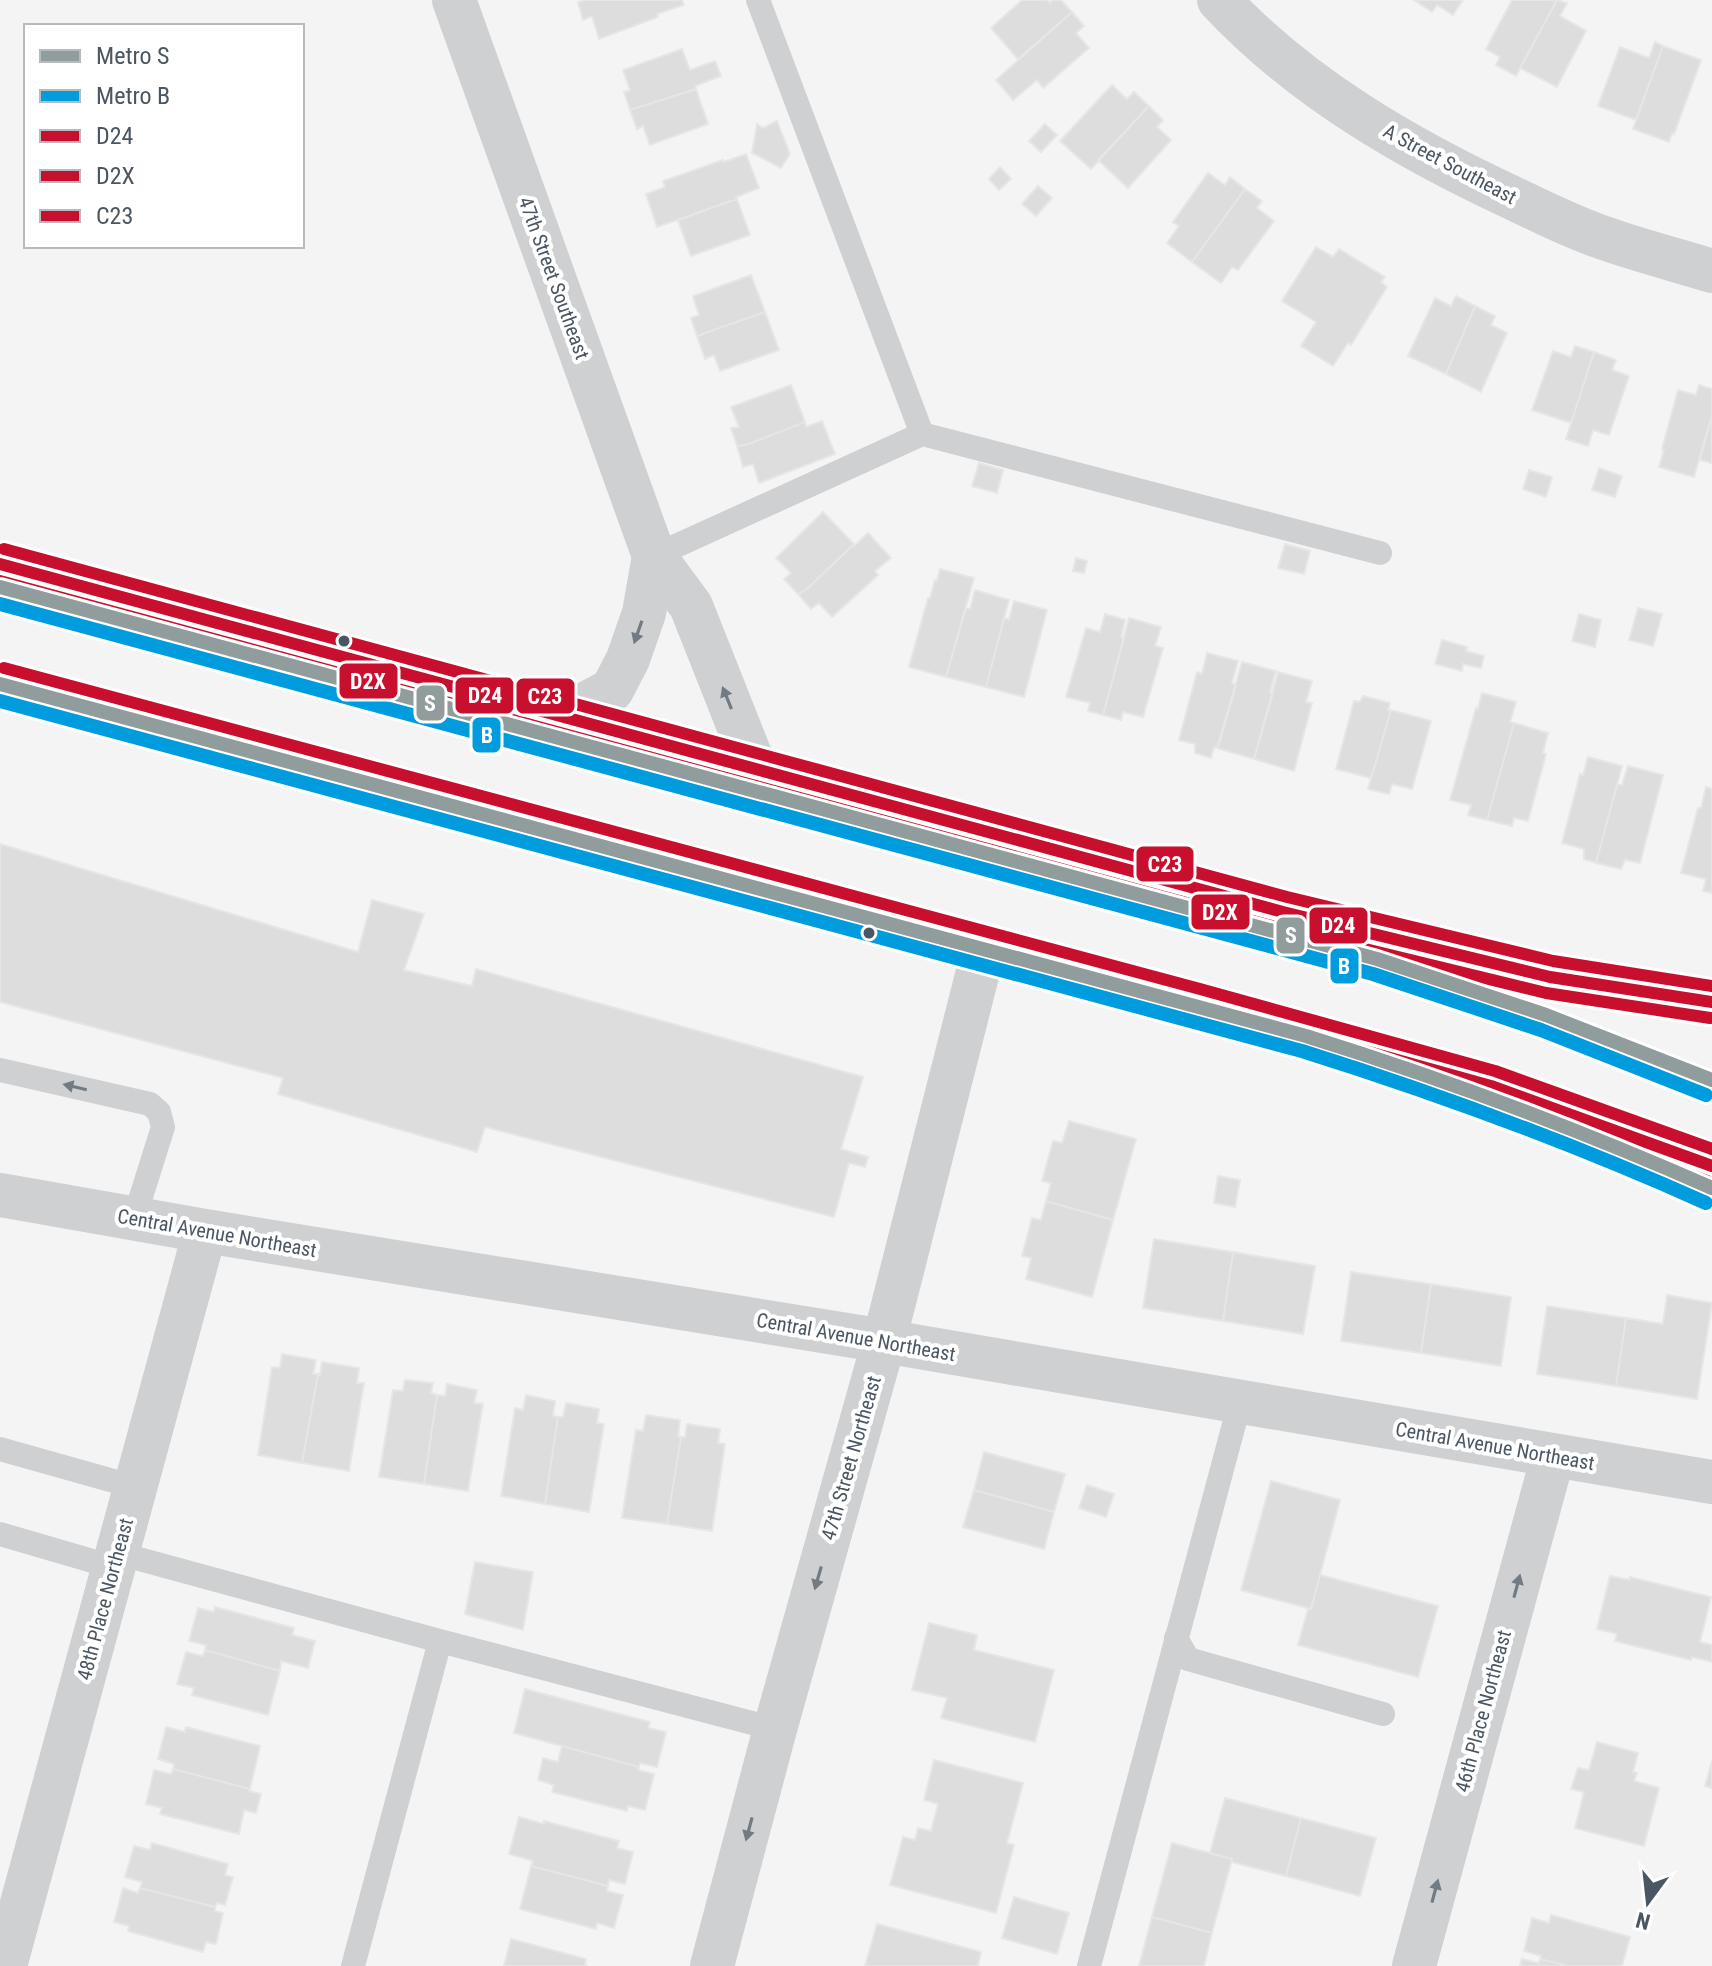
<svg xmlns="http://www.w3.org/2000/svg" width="1712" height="1966" viewBox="0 0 1712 1966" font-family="'Roboto Condensed',sans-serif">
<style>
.building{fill:#ddddde;stroke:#e5e6e7;stroke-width:2}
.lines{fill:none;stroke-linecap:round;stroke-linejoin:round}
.service{stroke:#ced0d2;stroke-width:24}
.minor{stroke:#ced0d2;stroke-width:44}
.primary{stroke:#caced1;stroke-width:44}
.bus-1-casing{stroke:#fff;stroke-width:18}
.bus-2-casing{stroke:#fff;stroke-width:18}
.bus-3-casing{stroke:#fff;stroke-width:18}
.bus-1{stroke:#c8102e;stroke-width:12}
.bus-2{stroke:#c8102e;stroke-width:12}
.bus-3{stroke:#c8102e;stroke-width:12}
.metro-1-casing{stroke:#fff;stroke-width:20}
.metro-2-casing{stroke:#fff;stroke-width:20}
.metro-1{stroke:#919d9d;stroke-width:14}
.metro-2{stroke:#009cde;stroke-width:14}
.oneway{fill:#727b83}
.bus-dot{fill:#4a5661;stroke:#fff;stroke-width:3}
.labels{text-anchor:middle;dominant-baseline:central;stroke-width:8;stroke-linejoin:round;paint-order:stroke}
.street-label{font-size:20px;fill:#4a5661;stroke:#fff}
.line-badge{stroke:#fff;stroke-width:3}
.badge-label{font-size:22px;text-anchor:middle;font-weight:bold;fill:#fff}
</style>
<rect width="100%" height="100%" fill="#f4f4f4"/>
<path class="building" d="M586,0H682L684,5L657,14L658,17L599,39L592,16L583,20L578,2Z
M1022,0H1047L1050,3L1052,0H1061L1072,12L1018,59L991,28Z
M1414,0H1463L1453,15L1437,5L1432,12Z
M1512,0H1557L1516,76L1496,65L1500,57L1486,49Z
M1557,0L1567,3L1560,16L1586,31L1557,87L1520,68Z
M1072,12L1084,26L1076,33L1089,48L1043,88L1037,80L1013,100L996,80Z
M1655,42L1663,46L1636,120L1598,106L1620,47L1649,58Z
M1663,46L1701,60L1674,134L1672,133L1669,142L1633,129Z
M682,49L690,70L715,61L721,76L695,86L696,89L630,110L624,92L630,90L623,70Z
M1112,85L1127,99L1134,92L1149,106L1091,169L1060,141Z
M696,89L708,124L650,145L643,126L637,129L630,110Z
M1149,106L1163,120L1157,127L1171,140L1128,188L1098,160Z
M777,121L790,154L781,168L752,153L757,124L763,128Z
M1045,124L1057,135L1041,152L1029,141Z
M746,154L759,188L736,197L737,199L657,227L646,194L665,187L663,181L723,160L724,162Z
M1000,167L1011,179L999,190L989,179Z
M1208,173L1225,185L1230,177L1245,189L1192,262L1167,243L1179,226L1173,222Z
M1038,186L1052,198L1036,216L1022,204Z
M1245,189L1262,201L1257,208L1274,221L1238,270L1232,267L1221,283L1192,262Z
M737,199L750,235L691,256L678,220Z
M1316,247L1333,257L1339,249L1385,277L1381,282L1387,287L1351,345L1348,343L1333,366L1301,346L1316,322L1282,301Z
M751,275L765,312L697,336L691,318L699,315L693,296Z
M1456,296L1475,306L1446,374L1408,356L1435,298L1451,306Z
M1475,306L1495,316L1491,325L1507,333L1481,392L1446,374Z
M765,312L779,350L720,371L714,355L705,359L697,336Z
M1575,346L1594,352L1571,423L1532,410L1553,351L1571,357Z
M1594,352L1616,360L1612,370L1629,376L1609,435L1593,430L1588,446L1566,439Z
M791,385L805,422L746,445L737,446L731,428L739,427L731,407Z
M1699,385L1712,389V415L1694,477L1659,467L1664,450L1662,449L1678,390L1696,395Z
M1712,415V463L1700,460Z
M822,421L835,454L759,483L753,464L743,467L737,446L746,445L805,422L806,427Z
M979,463L1003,470L997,493L972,486Z
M1599,468L1622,476L1615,497L1592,490Z
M1529,470L1552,477L1546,497L1523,489Z
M823,512L854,544L807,589L798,594L784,579L791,573L776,558Z
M868,533L891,558L875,571L878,575L832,617L819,603L811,609L798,594L807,589L854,544L853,547Z
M1285,544L1310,551L1304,574L1278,568Z
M1076,558L1087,561L1084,573L1073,571Z
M940,569L974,578L946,677L909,667L928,598H930L935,580L937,581Z
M975,590L1009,600L986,687L946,677L966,608L970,609Z
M1014,601L1047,610L1024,697L986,687L1004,618L1009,619Z
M1638,608L1662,614L1653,646L1629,640Z
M1105,614L1125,620L1121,637L1124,638L1103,715L1088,711L1090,703L1066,697L1086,628L1100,632Z
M1579,614L1601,620L1595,647L1572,641Z
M1129,618L1161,627L1155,646L1163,648L1143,717L1123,712L1121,720L1103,715Z
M1442,640L1467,647L1466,651L1484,656L1481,668L1463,664L1462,671L1435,664Z
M1207,653L1238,661L1232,683L1236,685L1221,738L1217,748L1214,747L1211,758L1195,753V744L1179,740L1197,672L1202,674Z
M1242,662L1276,671L1270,692L1273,693L1254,759L1217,748Z
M1278,672L1312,681L1306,702L1312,703L1294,771L1254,759Z
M1482,693L1516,702L1510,722L1514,723L1487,820L1468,815L1471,805L1450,800L1476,708L1478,709Z
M1363,696L1390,703L1388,710H1391L1371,778L1336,769L1354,701L1360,702Z
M1391,710L1431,721L1412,789L1392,784L1389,794L1368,789Z
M1514,723L1548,733L1543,753L1546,754L1528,821L1514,818L1512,826L1487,820Z
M1588,757L1622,766L1596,863L1584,859V849L1562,843L1580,774L1583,775Z
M1628,766L1663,775L1640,863L1625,860L1621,869L1596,863L1617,784L1622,785Z
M1706,787L1712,789V893L1703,891L1706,879L1681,873L1698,808H1701Z
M0,844L358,952L372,900L424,914L404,970L472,986L476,969L863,1077L841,1149L868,1157L865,1167L849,1163L834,1217L485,1127L477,1152L278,1094L283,1078L0,1002Z
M1069,1121L1136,1139L1113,1220L1046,1201L1051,1183L1042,1181L1053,1141L1062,1143Z
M1218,1176L1240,1180L1235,1207L1214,1203Z
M1046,1201L1113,1220L1092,1297L1026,1279L1031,1258L1022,1256L1032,1218L1041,1220Z
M1154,1239L1233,1252L1223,1321L1143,1308Z
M1233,1252L1315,1266L1303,1334L1223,1321Z
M1351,1272L1431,1284L1421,1353L1341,1341Z
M1431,1284L1511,1297L1501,1366L1421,1353Z
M1667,1295L1712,1303L1697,1399L1616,1386L1626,1318L1663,1324Z
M1547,1306L1626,1318L1616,1386L1537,1374Z
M282,1354L316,1360L313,1374H318L302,1463L258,1455L272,1367L280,1368Z
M322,1362L359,1368L357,1383H364L349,1471L302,1463L318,1374L320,1375Z
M405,1380L433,1383L431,1393L437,1395L424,1484L379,1477L393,1390L403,1391Z
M447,1384L477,1390L474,1403L483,1404L468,1491L424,1484L437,1395L445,1396Z
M526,1395L555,1401L553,1416L558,1417L545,1504L501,1496L515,1408L523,1410Z
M566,1403L599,1409L597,1423L604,1424L589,1512L545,1504L558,1417H563Z
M646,1415L680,1420L678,1436L681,1437L667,1524L622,1518L636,1430L643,1431Z
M687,1424L720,1429L718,1443L725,1444L712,1531L667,1524L681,1437H685Z
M984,1452L1065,1474L1054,1512L974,1490Z
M1271,1481L1340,1500L1311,1609L1241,1590Z
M1087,1485L1114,1494L1106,1517L1079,1508Z
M974,1490L1054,1512L1044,1549L963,1527Z
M475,1562L533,1572L523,1630L465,1614Z
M1320,1575L1438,1606L1418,1677L1298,1645L1308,1609H1311Z
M1610,1576L1630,1580V1577L1711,1597L1700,1642L1712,1645V1662L1692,1657L1691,1660L1615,1641L1617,1634L1597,1629Z
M215,1607L294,1628L292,1635L315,1641L308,1668L281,1661L280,1671L205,1650L206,1645L189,1641L198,1608L214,1612Z
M929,1623L977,1635L974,1650L1054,1670L1035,1742L941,1718L947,1698L912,1690Z
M205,1650L280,1671L268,1715L192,1695L194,1688L177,1684L186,1652L203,1656Z
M525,1689L650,1722L648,1728L666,1732L657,1767L640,1763L639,1767L514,1733Z
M166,1727L185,1732L186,1727L260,1746L250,1789L173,1769L174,1764L158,1759Z
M1597,1742L1638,1753L1633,1772L1637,1773L1634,1781L1659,1788L1644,1846L1575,1828L1584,1792L1571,1789L1578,1768L1589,1770Z
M562,1746L639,1767L638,1770L654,1774L645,1810L628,1806L627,1811L552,1792L554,1785L538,1780L543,1758L558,1762Z
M934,1760L1023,1783L1007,1843L1014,1845L996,1913L890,1885L903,1837L915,1840L918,1828L931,1831L938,1804L924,1800Z
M1712,1761V1788L1705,1786Z
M173,1769L250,1789L249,1791L261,1794L256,1813L244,1810L239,1834L160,1814L162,1808L146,1804L154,1770L171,1774Z
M1225,1798L1301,1818L1286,1876L1232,1862V1859L1210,1853Z
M519,1817L544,1824V1821L619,1841L617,1848L633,1852L625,1884L609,1880L608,1886L531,1866L533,1861L509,1854Z
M1301,1818L1376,1838L1360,1896L1286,1876Z
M152,1843L228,1864L225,1875L233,1877L225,1905L217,1903L215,1907L140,1888L142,1882L125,1877L134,1846L150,1850Z
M1172,1843L1232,1859L1212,1933L1152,1917Z
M531,1866L608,1886L607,1891L623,1895L614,1928L597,1923L596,1929L520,1909Z
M123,1888L138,1893L140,1888L215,1907V1911L223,1913L216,1944L206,1942L203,1952L128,1931L129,1926L114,1922Z
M1014,1897L1069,1913L1057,1954L1002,1938Z
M1551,1915L1630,1937L1622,1966H1568L1540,1959L1541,1956L1524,1951L1532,1918L1549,1923Z
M1152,1917L1212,1933L1204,1966H1139Z
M877,1924L981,1952L978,1966H865Z
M511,1939L586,1959L585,1965L587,1966H504Z
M1522,1959L1539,1963L1540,1959L1568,1966H1520Z"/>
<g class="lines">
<path class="service" d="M922,434L1380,553
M654,556L922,434L758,0
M0,1070L150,1104L159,1112L163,1127L134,1219
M0,1449L135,1487
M0,1534L113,1567
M117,1553L440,1641L775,1729
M1176,1638L1188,1659L1383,1714
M353,1966L440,1641
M1089,1966L1240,1402"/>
<path class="minor" d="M454,0L654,556L691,606L756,770
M1219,0C1301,88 1409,150 1517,200C1546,214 1576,229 1607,239C1641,251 1677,260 1712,271
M540,711L580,707L612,690L628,659L644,613L654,556
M0,1195L205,1231L884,1341L1712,1482
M5,1966L205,1231
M712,1966L775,1729L884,1341L984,948
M1414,1966L1553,1456"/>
<path class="primary" d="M0,564L1283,912L1550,977L1712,1002
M0,683L1196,1004L1491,1086L1712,1166"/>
<defs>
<path id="bus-1" d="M0,564L1283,912L1550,977L1712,1002
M0,683L1196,1004L1491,1086L1712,1166"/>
<path id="bus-2" d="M0,581L1279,928L1546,993L1710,1018
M0,700L1192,1019L1486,1101L1707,1181"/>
<path id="bus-3" d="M4,549L1287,897L1553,961L1712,986
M4,668L1200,989L1495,1071L1712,1149"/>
</defs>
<use href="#bus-1" class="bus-1-casing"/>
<use href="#bus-2" class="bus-2-casing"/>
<use href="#bus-3" class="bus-3-casing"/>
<use href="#bus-1" class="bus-1"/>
<use href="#bus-2" class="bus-2"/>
<use href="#bus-3" class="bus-3"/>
<defs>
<path id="metro-1" d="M0,587L1377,959L1546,1015L1712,1080
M0,684L1306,1036C1444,1079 1579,1129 1712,1188"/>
<path id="metro-2" d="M0,604L1373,974L1541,1030L1706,1095
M0,701L1302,1051C1439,1094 1574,1144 1706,1203"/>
</defs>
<use href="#metro-1" class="metro-1-casing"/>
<use href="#metro-2" class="metro-2-casing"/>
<use href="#metro-1" class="metro-1"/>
<use href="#metro-2" class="metro-2"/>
</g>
<defs><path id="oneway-solid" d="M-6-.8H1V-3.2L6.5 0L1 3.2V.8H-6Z" transform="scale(2)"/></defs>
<g class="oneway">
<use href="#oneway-solid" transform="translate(638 632) rotate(109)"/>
<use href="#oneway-solid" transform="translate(727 698) rotate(-112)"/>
<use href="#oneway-solid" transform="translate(75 1087) rotate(-167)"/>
<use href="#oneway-solid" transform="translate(818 1578) rotate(106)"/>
<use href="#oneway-solid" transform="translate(1517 1586) rotate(-75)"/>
<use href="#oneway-solid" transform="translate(749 1829) rotate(105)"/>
<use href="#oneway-solid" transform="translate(1435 1891) rotate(-75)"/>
</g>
<g class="bus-dot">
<circle cx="344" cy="641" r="7"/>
<circle cx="869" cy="933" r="7"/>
</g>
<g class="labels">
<g class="street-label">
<text transform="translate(1450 164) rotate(28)">A Street Southeast</text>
<text transform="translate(554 278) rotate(70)">47th Street Southeast</text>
<text transform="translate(217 1233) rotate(10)">Central Avenue Northeast</text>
<text transform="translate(856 1337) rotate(10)">Central Avenue Northeast</text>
<text transform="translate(1495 1446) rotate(10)">Central Avenue Northeast</text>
<text transform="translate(851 1458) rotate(-74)">47th Street Northeast</text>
<text transform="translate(105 1599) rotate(-75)">48th Place Northeast</text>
<text transform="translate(1483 1711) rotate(-75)">46th Place Northeast</text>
</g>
</g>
<g class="line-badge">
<rect x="338" y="662" width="61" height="38" rx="8" fill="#c8102e"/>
<rect x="454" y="676" width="61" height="39" rx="8" fill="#c8102e"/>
<rect x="515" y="677" width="61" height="38" rx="8" fill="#c8102e"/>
<rect x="415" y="684" width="31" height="38" rx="8" fill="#919d9d"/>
<rect x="471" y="716" width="31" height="38" rx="8" fill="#009cde"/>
<rect x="1135" y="845" width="60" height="38" rx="8" fill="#c8102e"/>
<rect x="1190" y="893" width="61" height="38" rx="8" fill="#c8102e"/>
<rect x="1308" y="906" width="61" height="39" rx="8" fill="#c8102e"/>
<rect x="1275" y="916" width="31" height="39" rx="8" fill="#919d9d"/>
<rect x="1329" y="947" width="31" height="38" rx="8" fill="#009cde"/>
</g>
<g class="badge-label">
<text x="368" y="689">D2X</text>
<text x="485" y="703">D24</text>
<text x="545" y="704">C23</text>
<text x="430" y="711">S</text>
<text x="487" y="743">B</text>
<text x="1165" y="872">C23</text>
<text x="1220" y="920">D2X</text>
<text x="1338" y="933">D24</text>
<text x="1291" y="943">S</text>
<text x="1344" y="974">B</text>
</g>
<rect x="24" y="24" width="280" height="224" fill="#ffffff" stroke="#b7bbc0" stroke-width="2"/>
<rect x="40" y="50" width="40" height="12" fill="#919d9d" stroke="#b7bbc0" stroke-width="2"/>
<text x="96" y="64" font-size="24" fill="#4a5661">Metro S</text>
<rect x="40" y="90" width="40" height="12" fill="#009cde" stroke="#b7bbc0" stroke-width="2"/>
<text x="96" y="104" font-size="24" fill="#4a5661">Metro B</text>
<rect x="40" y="130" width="40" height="12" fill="#c8102e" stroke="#b7bbc0" stroke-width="2"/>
<text x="96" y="144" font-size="24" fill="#4a5661">D24</text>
<rect x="40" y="170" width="40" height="12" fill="#c8102e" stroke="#b7bbc0" stroke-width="2"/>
<text x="96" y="184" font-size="24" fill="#4a5661">D2X</text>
<rect x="40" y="210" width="40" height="12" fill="#c8102e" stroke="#b7bbc0" stroke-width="2"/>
<text x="96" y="224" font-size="24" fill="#4a5661">C23</text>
<g transform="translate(1648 1902) rotate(195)" stroke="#ffffff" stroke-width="6" paint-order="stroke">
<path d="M0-6L14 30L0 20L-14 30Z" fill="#4a5661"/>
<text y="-12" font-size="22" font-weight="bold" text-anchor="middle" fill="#4a5661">N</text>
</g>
</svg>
